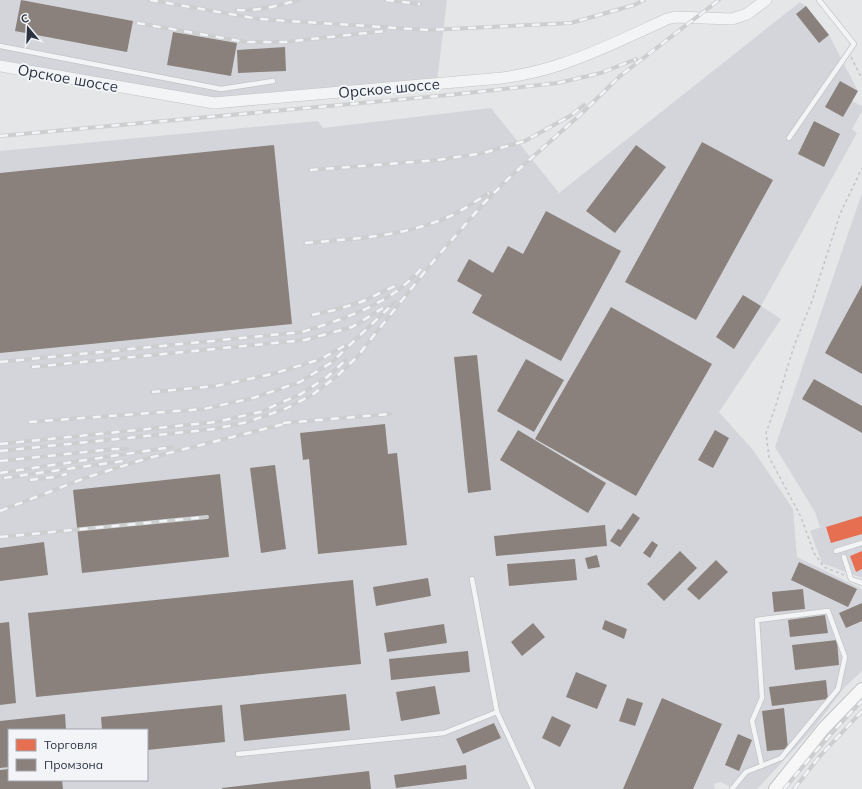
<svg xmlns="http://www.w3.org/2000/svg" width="862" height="789" viewBox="0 0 862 789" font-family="Mulish,sans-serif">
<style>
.built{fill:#d3d5db;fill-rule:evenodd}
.shops{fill:#e76f51}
.industry{fill:#8a817c}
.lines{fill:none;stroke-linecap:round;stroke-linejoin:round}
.service-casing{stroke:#c2c4c6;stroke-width:6}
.tertiary-casing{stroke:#c2c4c6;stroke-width:12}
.secondary-casing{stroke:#c2c4c6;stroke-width:14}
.path{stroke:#c3c4c8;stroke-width:1.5;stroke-dasharray:3 3;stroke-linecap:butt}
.service{stroke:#f3f4f5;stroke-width:4.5}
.tertiary{stroke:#f3f4f5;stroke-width:11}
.secondary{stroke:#f7f7f7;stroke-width:12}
.rail-casing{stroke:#cdced0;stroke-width:4}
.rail{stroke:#f2f4f7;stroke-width:2.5;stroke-dasharray:8;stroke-linecap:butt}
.labels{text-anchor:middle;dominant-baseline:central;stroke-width:4;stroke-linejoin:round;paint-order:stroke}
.street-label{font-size:15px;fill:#2b3341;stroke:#f2f4f7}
</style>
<rect width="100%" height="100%" fill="#e4e6e8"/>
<path class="built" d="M0,0H447L437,81L221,101L0,62Z
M800,2L806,6L829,35L858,91L852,101L862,106V111L852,129L857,133L761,306L781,319L719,412L753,450L793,509L797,557L862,589V671L844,688L813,729L757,789H734L721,782L714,784L715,789H0V151L318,121L323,128L491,108L559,193ZM9,730H147V780H9Z
M862,193V578L822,563L810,531L824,526L820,527L815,512L775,447Z"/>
<path class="shops" d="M862,516V534L831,543L826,527Z
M862,551V569L856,572L850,556Z"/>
<path class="industry" d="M21,0L133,21L127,52L15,31Z
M806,6L829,35L819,43L796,14Z
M173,32L237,43L231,76L167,65Z
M285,47L286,71L238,73L237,50Z
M840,81L858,91L843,117L825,107Z
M814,121L840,134L824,167L798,154Z
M702,142L773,180L696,320L625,282Z
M274,145L292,324L0,353V173Z
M636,145L666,167L615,233L586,211Z
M546,211L621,251L561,361L472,313L482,295L457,281L469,259L493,273L508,246L523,254Z
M862,285V374L825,353Z
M743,295L761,306L734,349L716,337Z
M611,307L712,364L636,496L535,439Z
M477,355L491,490L468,493L454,357Z
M526,359L564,380L534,432L497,411Z
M814,379L862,406V433L802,399Z
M385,424L388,454L397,453L407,545L318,554L309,459L303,460L300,433Z
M518,430L606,483L588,513L500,460Z
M715,430L729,438L713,468L698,460Z
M275,465L286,549L261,553L250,468Z
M220,474L229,557L82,573L73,490Z
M633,513L640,518L620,547L610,541L618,529L621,530Z
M605,525L607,546L496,556L494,536Z
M652,541L658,545L650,558L643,553Z
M44,542L48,575L0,581V548Z
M680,551L697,568L664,601L647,584Z
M597,555L600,567L588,569L585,558Z
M575,559L577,580L509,586L507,564Z
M716,560L728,572L699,600L687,589Z
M799,562L857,589L848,607L791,580Z
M428,578L431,596L376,606L373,587Z
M353,580L361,664L36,697L28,613Z
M803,589L805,609L774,612L772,592Z
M862,603V621L846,628L839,613Z
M825,615L828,633L790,637L788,620Z
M605,620L627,629L624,639L602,629Z
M9,622L16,703L0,705V623Z
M533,623L545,637L522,656L511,642Z
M444,624L447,643L387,652L384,633Z
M837,640L839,665L795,670L792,645Z
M468,651L470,672L391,680L389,659Z
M576,672L607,685L597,709L566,697Z
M826,680L828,699L772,706L769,687Z
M435,686L440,714L401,721L396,692Z
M346,694L350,730L244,741L240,705Z
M627,698L643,703L635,726L619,721Z
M662,698L722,724L693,789H623Z
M222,705L225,742L147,750V730H102L101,717Z
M784,708L788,749L767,751L762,711Z
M65,714L66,730H9V767L0,768V721Z
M552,716L571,725L560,747L542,738Z
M494,723L501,738L463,754L456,739Z
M738,734L752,740L739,771L725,765Z
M466,765L467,779L396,788L394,775Z
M9,769V780H62L63,789H0V770Z
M369,771L371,789H222V788Z"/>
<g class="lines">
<defs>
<path id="service" d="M0,46L221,89L273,81
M789,138L854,44L819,0
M836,551L862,543
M844,557L851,579L862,583
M472,579L497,712L533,789
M238,754L444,733L497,712
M732,789L746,772L781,758L838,689L845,657L828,611L757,620L762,698L752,721L762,766"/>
<path id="tertiary" d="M0,66L214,103L502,78C522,75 542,71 562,64C598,52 632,35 667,19L675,17L732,19L747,14L766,0"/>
<path id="secondary" d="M775,789L824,728L862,689"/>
</defs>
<use href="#service" class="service-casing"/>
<use href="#tertiary" class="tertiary-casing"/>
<use href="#secondary" class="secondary-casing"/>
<path class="path" d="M851,57L862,79
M844,575L824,567L814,553L801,517L769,457L766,433L775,408L794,346L812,301L840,214L862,168"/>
<use href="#service" class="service"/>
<use href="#tertiary" class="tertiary"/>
<use href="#secondary" class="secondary"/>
<defs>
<path id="rail" d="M150,0L259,19L428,30L571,23L634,5L644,0
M386,0L420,4
M237,10C258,11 278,6 298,0
M137,23L246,42H285L384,31
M0,136L449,95L558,83L601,73L636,59
M310,170L438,160L483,153L525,141L570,116L584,105
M305,243C351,239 397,237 441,220C458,214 474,202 489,193
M312,315L335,310L361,302L395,286
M0,362L302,332C337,321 372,310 401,288C408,282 415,276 421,269
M32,367L305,340L352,327L383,308
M152,392L216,386L272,374L321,359L344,346
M29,422L204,409L253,398L300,382L332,362L395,302
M283,423L390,414
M0,444L216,422L260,412L301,394L327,377L346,360
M0,451L215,429L247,422L285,409L312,395L336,377L357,357L375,334L431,264L483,204L509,178L581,114L620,76L719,0
M0,461L114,449H127
M0,473L172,447
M4,478L123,461
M30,480L54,477L67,474
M0,511L85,478L145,459L288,423
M0,537L207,517
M784,789C809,759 834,729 862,701
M794,789L820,756L862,711"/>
</defs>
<use href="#rail" class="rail-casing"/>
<use href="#rail" class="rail"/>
</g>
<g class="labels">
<g class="street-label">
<text transform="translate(68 78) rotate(10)">Орское шоссе</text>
<text transform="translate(389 88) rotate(-5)">Орское шоссе</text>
</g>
</g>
<rect x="8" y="729" width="140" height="52" fill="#f2f4f7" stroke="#a2a7ae"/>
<rect x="16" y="739" width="20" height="12" fill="#e76f51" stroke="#a2a7ae"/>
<text x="44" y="749" font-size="12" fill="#2b3341">Торговля</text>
<rect x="16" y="759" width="20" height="12" fill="#8a817c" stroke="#a2a7ae"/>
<text x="44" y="769" font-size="12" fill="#2b3341">Промзона</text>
<g transform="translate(28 28) rotate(341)" stroke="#f2f4f7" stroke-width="3" paint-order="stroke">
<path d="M0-3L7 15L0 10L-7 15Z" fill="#2b3341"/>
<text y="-6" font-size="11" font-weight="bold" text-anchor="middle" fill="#2b3341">С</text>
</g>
</svg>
